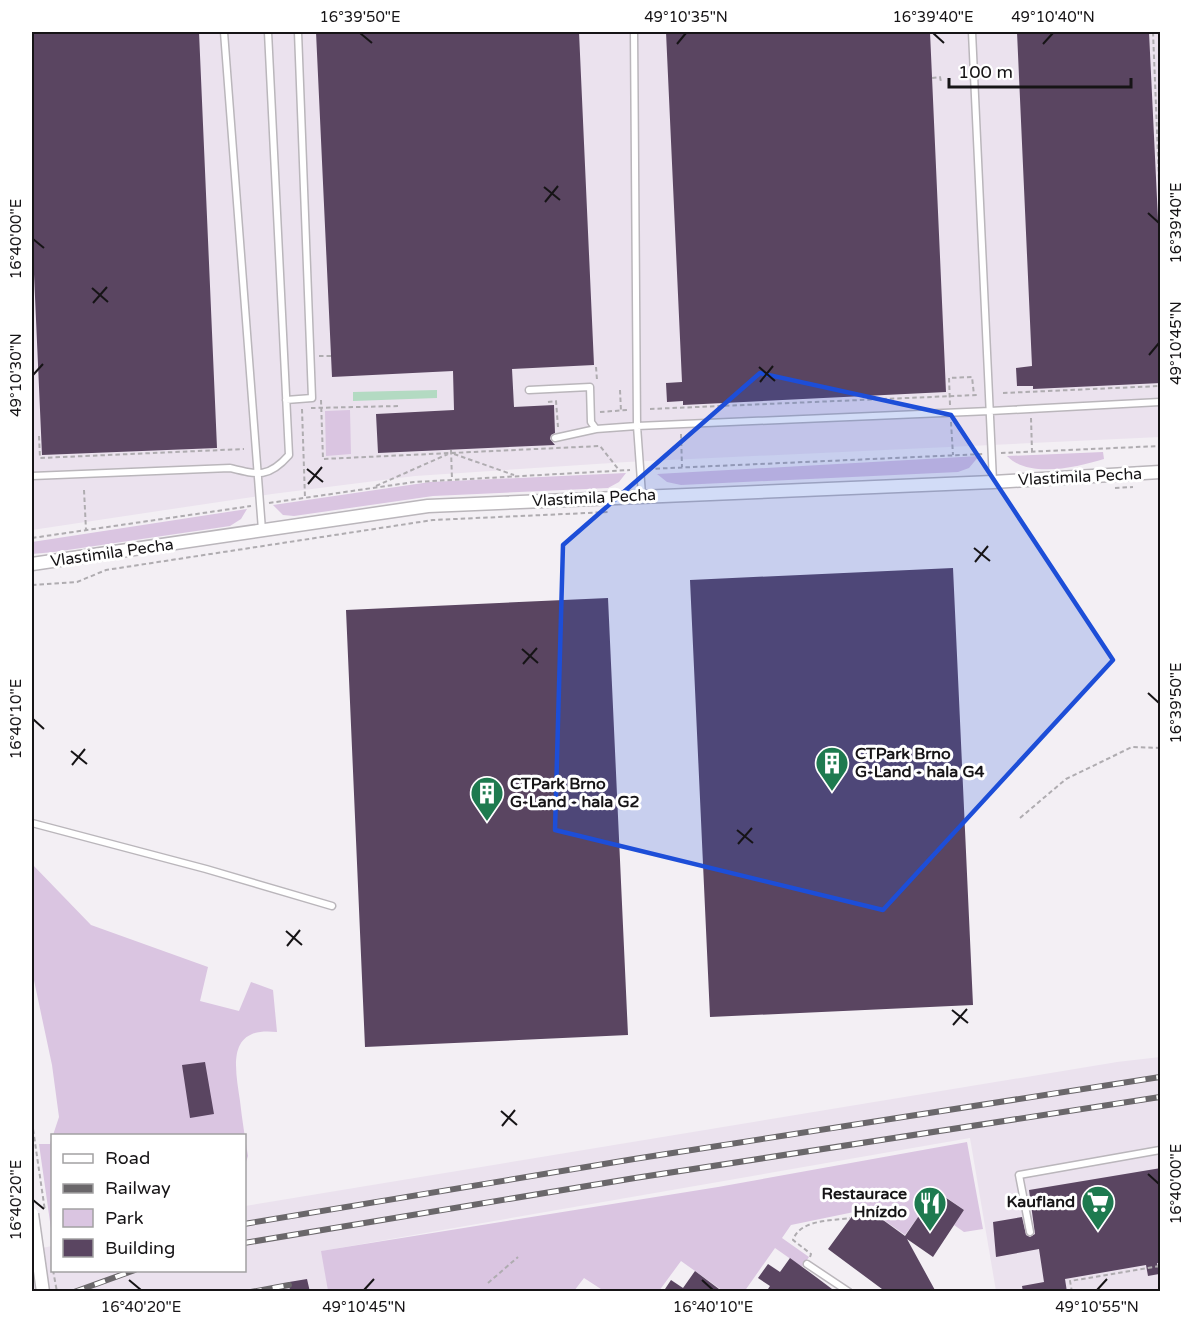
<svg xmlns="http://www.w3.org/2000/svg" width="1192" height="1323" viewBox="0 0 1192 1323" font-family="'Varela Round',sans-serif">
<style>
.built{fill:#ebe2ee}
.green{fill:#dac5e1}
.water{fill:#b3dac2}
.building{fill:#5a4561}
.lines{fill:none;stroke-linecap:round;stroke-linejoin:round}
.lane-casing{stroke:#bab6bb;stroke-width:9}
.street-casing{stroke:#bab6bb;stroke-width:15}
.path{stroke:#afacb0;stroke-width:2;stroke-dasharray:4.5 3;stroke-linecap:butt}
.lane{stroke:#fff;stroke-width:6}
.street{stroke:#fff;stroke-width:12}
.rail-casing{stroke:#6a676a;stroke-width:6}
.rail{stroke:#fff;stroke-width:4;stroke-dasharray:11;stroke-linecap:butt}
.street-bridge-casing{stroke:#bab6bb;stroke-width:15;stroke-linecap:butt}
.path-bridge{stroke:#afacb0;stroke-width:2;stroke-dasharray:4.5 3;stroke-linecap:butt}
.street-bridge{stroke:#fff;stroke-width:12}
.marked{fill:#1d4ed8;fill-opacity:0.2;stroke:#1d4ed8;stroke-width:4.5;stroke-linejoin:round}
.ticks{fill:none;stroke:#161416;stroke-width:2}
.labels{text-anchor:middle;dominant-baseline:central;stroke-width:6;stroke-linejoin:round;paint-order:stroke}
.street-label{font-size:16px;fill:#161416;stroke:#fff}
.poi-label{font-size:16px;font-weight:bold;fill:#161416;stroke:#fff;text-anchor:start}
.neatline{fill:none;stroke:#161416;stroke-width:2}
.ticks-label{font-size:15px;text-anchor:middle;fill:#161416}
</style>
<rect width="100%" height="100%" fill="#f3eff4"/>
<path class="built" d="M32,32H1160V437L627,462L415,476L272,494L32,530Z
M1160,1057V1291H996L970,1138L322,1251L328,1291L32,1292V1250L52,1246V1270H244L245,1206L1117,1062Z"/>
<path class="green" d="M350,410L351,454L326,456L325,411Z
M1103,452L1104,459C1077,467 1029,479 1007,456Z
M979,456L969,468L958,472L681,485L667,482L657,474Z
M626,473L619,482L608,488L433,496L294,516L283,515L273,505L430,482Z
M247,509L241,519L230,526L54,552L32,554V542Z
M32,864L91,925L208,967L200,1001L239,1011L251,982L273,990L277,1032C226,1026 235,1067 240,1101C242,1119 245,1138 248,1156L245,1165L244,1136L53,1135L59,1117L52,1065L32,971Z
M52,1137V1236L39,1144H50Z
M967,1142L983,1229L964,1232L954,1225L964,1210L937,1191L905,1235L861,1204L854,1212L791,1225L782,1238L809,1257L802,1267L775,1248L744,1292L723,1291L681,1261L659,1291H604L584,1278L574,1291H328L321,1251L718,1187Z"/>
<path class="water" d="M437,390V398L353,401V392Z"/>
<path class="building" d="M32,32H199L217,448L42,455L32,229Z
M316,32H579L594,365L512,369L514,407L554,405L555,433L551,435L550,439L555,445L378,453L376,414L454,410L453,371L332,377Z
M666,32H930L946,392L683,405V401L667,402L666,383L682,382Z
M1017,32H1149L1161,282V383L1033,389V386H1017L1016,368L1032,366Z
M953,568L973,1005L710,1017L690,580Z
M608,598L628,1035L365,1047L346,610Z
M205,1062L214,1114L190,1118L182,1065Z
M1161,1168V1263H1157L1159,1274L1148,1276L1146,1265L1065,1279L1067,1292H1023L1022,1286L1044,1282L1039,1249L996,1257L993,1222L1022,1217L1026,1235L1030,1237L1035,1234L1029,1190Z
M936,1191L964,1210L933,1257L907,1239L936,1292H886L828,1249L861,1204L905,1236Z
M790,1258L816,1277L836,1292H766L770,1286L758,1278L768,1264L780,1272Z
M695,1271L723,1292H663L671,1280L683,1288Z
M307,1279L310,1292H290L289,1282Z"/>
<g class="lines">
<defs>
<path id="lane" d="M224,32L262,530
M634,32L637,426L642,495
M972,32L993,481
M529,390L590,387L591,422L596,429
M286,400L312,398L298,32
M555,438L596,429L637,426L990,411L1160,402
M32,476L230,468C258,475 269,478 289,455L268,32
M32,823L206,869L332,906
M1030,1232L1019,1175L1160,1150
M807,1264L849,1292"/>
<path id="street" d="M32,564L428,506L993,482L1160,472"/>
</defs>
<use href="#lane" class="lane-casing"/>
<use href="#street" class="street-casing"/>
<path class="path" d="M1153,32L1160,205
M932,78L940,77L941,82
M319,356H331
M596,367L597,380
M620,390L621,411
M1003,393L1160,386
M321,400L323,459L600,446L619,470
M548,402L556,401L558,427
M950,405L949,378L972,377L974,395
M311,408L399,406
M302,409L305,498
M650,409L977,395
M600,412L627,410
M1031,418L1032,451
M951,422L953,455
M681,434L682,467
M39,436L40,458L244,449
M451,450L452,479
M1001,453L1160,446
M454,454L514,475
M648,469L984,454
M376,486L448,454
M1115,488L1133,487
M84,490L86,530
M269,503L414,482L630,470
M32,538L251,506
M32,585L77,582L106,570L433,520L609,512
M1020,818L1066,779L1132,747L1160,748
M810,1257L811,1254L793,1240C800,1219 832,1221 850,1218
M53,1270L57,1292
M488,1283L518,1257
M1072,1292L1070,1281L1160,1266"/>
<use href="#lane" class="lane"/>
<use href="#street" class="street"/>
<defs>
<path id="rail" d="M244,1224L634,1159L1160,1077
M244,1243L635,1178L1160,1097
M74,1292L135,1270
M251,1292L289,1285"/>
</defs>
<use href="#rail" class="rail-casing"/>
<use href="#rail" class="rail"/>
<defs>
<path id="street-bridge" d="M32,1214L43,1292"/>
</defs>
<use href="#street-bridge" class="street-bridge-casing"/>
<path class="path-bridge" d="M32,1122L45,1211
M52,1258V1264"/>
<use href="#street-bridge" class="street-bridge"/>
</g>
<path class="marked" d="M760,373L951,415L1113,660L883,910L555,830L563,545Z"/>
<path class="ticks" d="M360,33L372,43M933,33L944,43M677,44L686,33M1043,44L1053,33M544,187L560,200M545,202L558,186M1148,213L1159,223M33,239L44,248M92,288L108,302M93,303L107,287M1149,355L1159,343M759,367L775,381M33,375L43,364M760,382L773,366M307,469L323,482M308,484L322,467M974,548L990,561M975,562L988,546M522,649L538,663M523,664L537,648M1148,693L1159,703M33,719L44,729M71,751L87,764M72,765L85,749M737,830L753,843M738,844L752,828M286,931L302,945M287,946L300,930M952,1010L968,1023M953,1025L967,1009M501,1111L517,1125M502,1126L515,1110M1148,1174L1159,1184M33,1200L44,1209M129,1280L141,1290M702,1280L713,1290M364,1290L374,1279M1097,1290L1107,1279"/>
<defs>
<symbol id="building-pin" viewBox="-11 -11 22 30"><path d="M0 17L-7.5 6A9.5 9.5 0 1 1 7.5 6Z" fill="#1e7a4f" stroke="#fff"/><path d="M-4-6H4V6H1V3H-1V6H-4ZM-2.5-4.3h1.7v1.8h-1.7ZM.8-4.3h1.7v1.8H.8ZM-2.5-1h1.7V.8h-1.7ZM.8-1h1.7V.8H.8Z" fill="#fff"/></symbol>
<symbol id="supermarket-pin" viewBox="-11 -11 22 30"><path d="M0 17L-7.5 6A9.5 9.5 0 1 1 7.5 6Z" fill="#1e7a4f" stroke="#fff"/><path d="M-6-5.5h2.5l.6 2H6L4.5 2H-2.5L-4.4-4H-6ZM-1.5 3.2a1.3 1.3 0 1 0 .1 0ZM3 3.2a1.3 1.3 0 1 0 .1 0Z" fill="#fff"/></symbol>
<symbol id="restaurant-pin" viewBox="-11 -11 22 30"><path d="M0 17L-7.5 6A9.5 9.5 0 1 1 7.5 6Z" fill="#1e7a4f" stroke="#fff"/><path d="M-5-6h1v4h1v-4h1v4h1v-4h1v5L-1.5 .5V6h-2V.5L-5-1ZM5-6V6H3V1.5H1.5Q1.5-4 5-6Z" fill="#fff"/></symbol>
</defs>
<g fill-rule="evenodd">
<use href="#building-pin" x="813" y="744" width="38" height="52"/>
<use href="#building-pin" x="468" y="774" width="38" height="52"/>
<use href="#supermarket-pin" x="1079" y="1183" width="38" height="52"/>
<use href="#restaurant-pin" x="911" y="1184" width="38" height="52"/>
</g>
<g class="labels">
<g class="street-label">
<text transform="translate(1080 477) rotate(-3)">Vlastimila Pecha</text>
<text transform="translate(594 498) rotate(-3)">Vlastimila Pecha</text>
<text transform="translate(112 553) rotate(-8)">Vlastimila Pecha</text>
</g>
<g class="poi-label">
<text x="855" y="754">CTPark Brno<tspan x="855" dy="18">G-Land - hala G4</tspan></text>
<text x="510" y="784">CTPark Brno<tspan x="510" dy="18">G-Land - hala G2</tspan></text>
<text x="907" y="1194" text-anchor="end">Restaurace<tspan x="907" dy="18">Hnízdo</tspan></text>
<text x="1075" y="1202" text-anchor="end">Kaufland</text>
</g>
</g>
<rect width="1192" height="1323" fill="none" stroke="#ffffff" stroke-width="66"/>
<rect x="51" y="1134" width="195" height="138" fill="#ffffff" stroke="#a2a1a2" stroke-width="1.5"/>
<rect x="63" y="1154" width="30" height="9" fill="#ffffff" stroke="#a2a1a2" stroke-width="1.5"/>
<text x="105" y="1164" font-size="18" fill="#161416">Road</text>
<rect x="63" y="1184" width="30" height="9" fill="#6a676a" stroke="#a2a1a2" stroke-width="1.5"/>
<text x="105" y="1194" font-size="18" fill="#161416">Railway</text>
<rect x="63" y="1209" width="30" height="18" fill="#dac5e1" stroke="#a2a1a2" stroke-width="1.5"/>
<text x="105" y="1224" font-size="18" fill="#161416">Park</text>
<rect x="63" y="1239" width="30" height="18" fill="#5a4561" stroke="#a2a1a2" stroke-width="1.5"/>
<text x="105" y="1254" font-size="18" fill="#161416">Building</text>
<path d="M949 78v9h182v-9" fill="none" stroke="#161416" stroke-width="3"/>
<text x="958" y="78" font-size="18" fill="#161416" stroke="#ffffff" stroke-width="4.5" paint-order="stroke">100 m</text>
<rect x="33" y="33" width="1126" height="1257" class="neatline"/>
<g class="ticks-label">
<text x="360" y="22">16°39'50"E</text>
<text x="686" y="22">49°10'35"N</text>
<text x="933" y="22">16°39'40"E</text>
<text x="1053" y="22">49°10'40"N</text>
<text transform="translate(1176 223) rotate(-90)" y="5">16°39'40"E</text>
<text transform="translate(16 239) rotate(-90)" y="5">16°40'00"E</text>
<text transform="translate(1176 343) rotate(-90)" y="5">49°10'45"N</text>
<text transform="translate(16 375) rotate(-90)" y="5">49°10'30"N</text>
<text transform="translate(1176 703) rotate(-90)" y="5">16°39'50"E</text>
<text transform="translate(16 719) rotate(-90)" y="5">16°40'10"E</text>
<text transform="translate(1176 1184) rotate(-90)" y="5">16°40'00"E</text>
<text transform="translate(16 1200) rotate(-90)" y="5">16°40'20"E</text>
<text x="141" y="1312">16°40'20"E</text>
<text x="364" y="1312">49°10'45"N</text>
<text x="713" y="1312">16°40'10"E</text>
<text x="1097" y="1312">49°10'55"N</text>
</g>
</svg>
